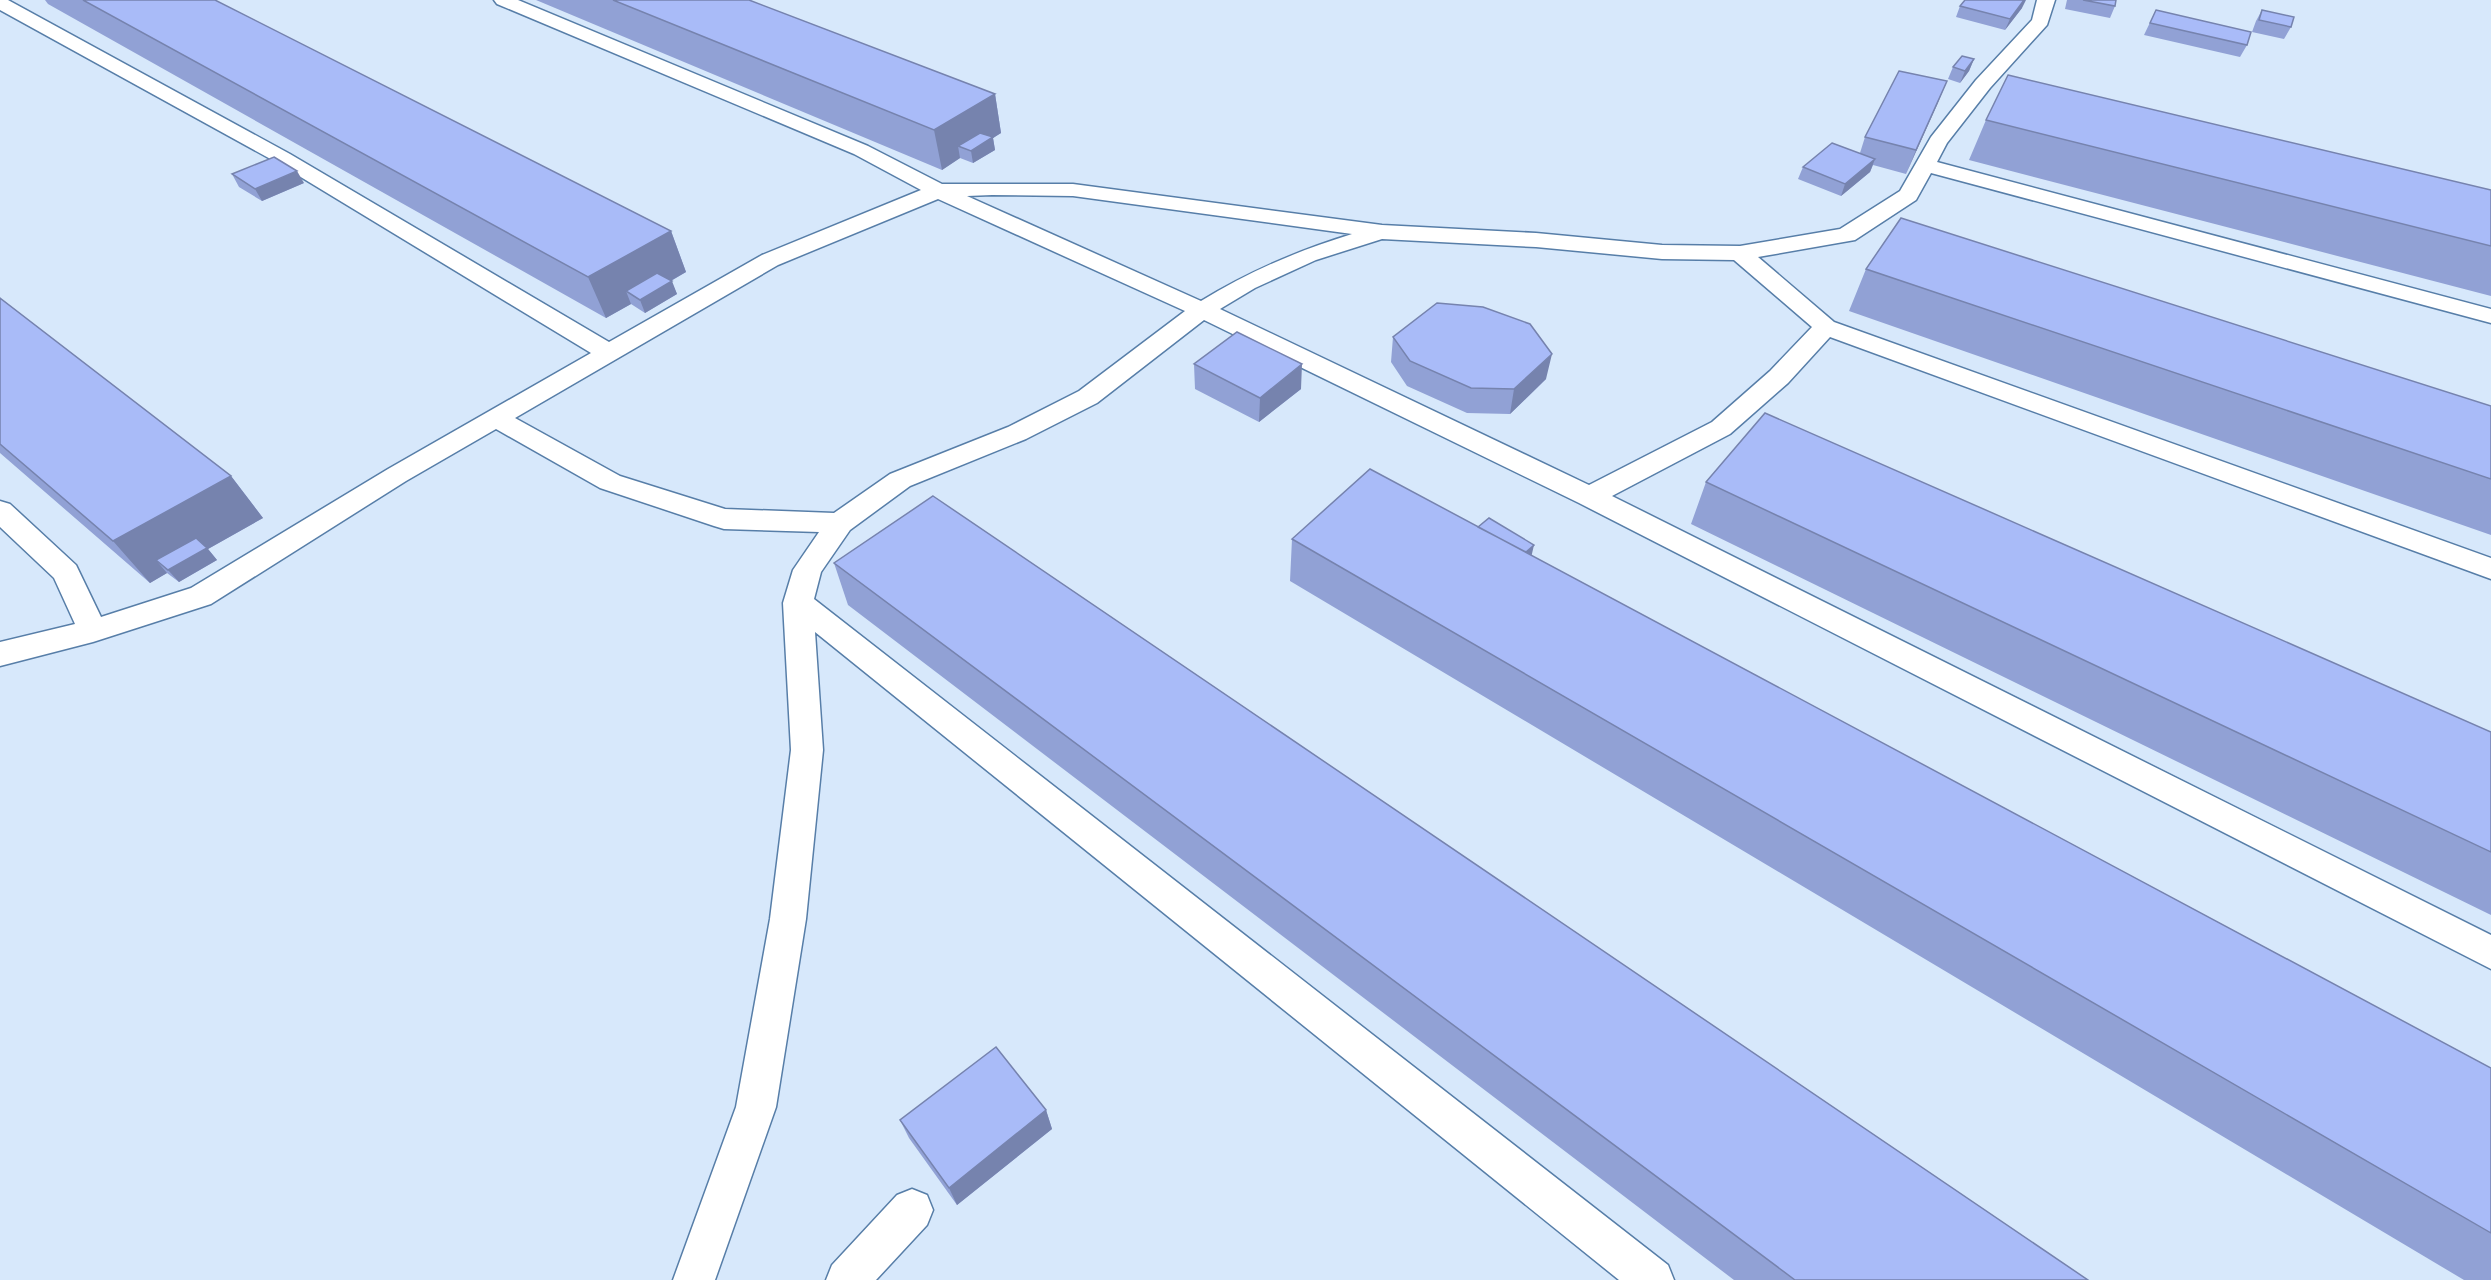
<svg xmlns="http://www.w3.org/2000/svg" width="2491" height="1280" viewBox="0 0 2491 1280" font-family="Merriweather,serif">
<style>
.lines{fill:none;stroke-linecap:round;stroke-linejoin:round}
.lane-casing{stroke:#577ea8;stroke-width:3}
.lane{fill:#fff;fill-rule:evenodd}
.wall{fill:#91a1d5}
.shaded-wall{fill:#7683ae}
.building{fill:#a9bbf8;stroke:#7683ae;stroke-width:1.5}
</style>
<rect width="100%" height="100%" fill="#d7e8fb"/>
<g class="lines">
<defs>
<path id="lane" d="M0,0H8L290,154L609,342L762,255L921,190L854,154L497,4L494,0H518L868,146L942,184H1073L1382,225L1536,233L1662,245L1740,246L1840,229L1900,191L1931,137L1976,80L2032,20L2037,0H2055L2047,25L1990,88L1947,143L1937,162L2491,309V323L1931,173L1916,200L1855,240L1758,257L1834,322L2491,558V579L1830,337L1788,383L1730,434L1612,496L2491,935V969L1579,503L1204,320L1097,403L1026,439L910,486L850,530L821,572L814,599L1668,1265L1674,1280H1619L815,632L823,750L806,919L776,1107L715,1280H673L736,1107L770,919L791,750L783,603L793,570L819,532L724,529L714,526L600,488L496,429L406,481L211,604L93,642L0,666V642L75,624L54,578L0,527V501L10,504L76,565L101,617L191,588L388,469L591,353L276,162L0,10ZM992,195L1073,196L1352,234C1297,251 1250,271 1201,301L967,196ZM938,199L1185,311L1079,391L1008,427L890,474L834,513L725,509L620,476L515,418L778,265ZM1382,239L1536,247L1662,259L1734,260L1812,327L1770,371L1712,422L1589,485L1220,309L1255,288L1316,260Z
M912,1189L927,1195L933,1210L927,1225L876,1280H826L832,1265L897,1195Z"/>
</defs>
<use href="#lane" class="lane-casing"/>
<use href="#lane" class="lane"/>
</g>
<path class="wall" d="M45,0H215L671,231L686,272L671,281L677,294L645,313L631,304L606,318L48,4Z
M536,0H749L995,94L1001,133L993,138L995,150L973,163L960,158L942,170Z
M2067,0H2116L2115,6L2110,18L2065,9Z
M1960,6L2022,8L2005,30L1956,17Z
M2156,10L2247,45L2240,57L2144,35Z
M2262,10L2291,27L2284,39L2252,32L2256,21Z
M1974,59L1969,71L1960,83L1948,79L1953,67Z
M1947,81L1906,174L1873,165L1870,172L1841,196L1798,179L1803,167L1860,153L1865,137Z
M1986,120L2491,190V296L1969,160Z
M232,174L304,183L262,201L239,187Z
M1866,269L2491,406V535L1849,311Z
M0,298L231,476L263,518L208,549L217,560L179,582L167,573L150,583L0,453Z
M1393,337L1546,379L1510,414L1467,413L1407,386L1391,362Z
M1194,364L1301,389L1259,422L1195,389Z
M1706,482L2491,732V915L1691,524Z
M1478,527L2491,1068V1280H2464L1290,581L1292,539Z
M834,563L2088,1280H1734L848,605Z
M1046,1110L1052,1129L957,1205L909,1138L900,1120Z"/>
<path class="shaded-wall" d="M2024,0H2026L2022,8L2005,30L2010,19Z
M1974,59L1969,71L1960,83L1965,71Z
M1947,81L1937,105L1906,174L1916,150Z
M995,94L1001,133L993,138L995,150L973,163L971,151L958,146L960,158L942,170L934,130Z
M1875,159L1870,172L1841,196L1845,184Z
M297,171L304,183L262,201L255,189Z
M671,231L686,272L639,299L626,291L631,304L606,318L588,277Z
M672,281L677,294L645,313L640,300Z
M1552,354L1546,379L1510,414L1514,389Z
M1302,364L1301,389L1259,422L1260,398Z
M231,476L263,518L208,549L217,560L179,582L168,570L156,560L167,573L150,583L113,541Z
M1534,545L1531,558L1512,564Z
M1046,1110L1052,1129L957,1205L949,1188Z"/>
<path class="building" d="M83,0H215L671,231L588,277Z
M613,0H749L995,94L934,130Z
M1965,0H2024L2010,19L1960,6Z
M2083,0H2116L2115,6Z
M2156,10L2251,32L2247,45L2150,23Z
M2262,10L2294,17L2291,27L2259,20Z
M1962,56L1974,59L1965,71L1953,67Z
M1899,71L1947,81L1916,150L1865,137Z
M2008,75L2491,190V246L1986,120Z
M980,133L993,137L971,151L958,146Z
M1832,143L1875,159L1845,184L1803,167Z
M274,157L297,171L255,189L232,174Z
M1901,218L2491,406V479L1866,269Z
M657,273L672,281L640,300L626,291Z
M0,298L231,476L113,541L0,444Z
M1437,303L1483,307L1530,324L1552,354L1514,389L1471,388L1410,361L1393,337Z
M1237,332L1302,364L1260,398L1194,364Z
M1765,413L2491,732V852L1706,482Z
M1370,469L2491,1068V1233L1292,539Z
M933,496L2088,1280H1795L834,563Z
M1489,518L1534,545L1526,552L1478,527Z
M196,538L207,548L168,570L156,560Z
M996,1047L1046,1110L949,1188L900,1120Z"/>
</svg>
